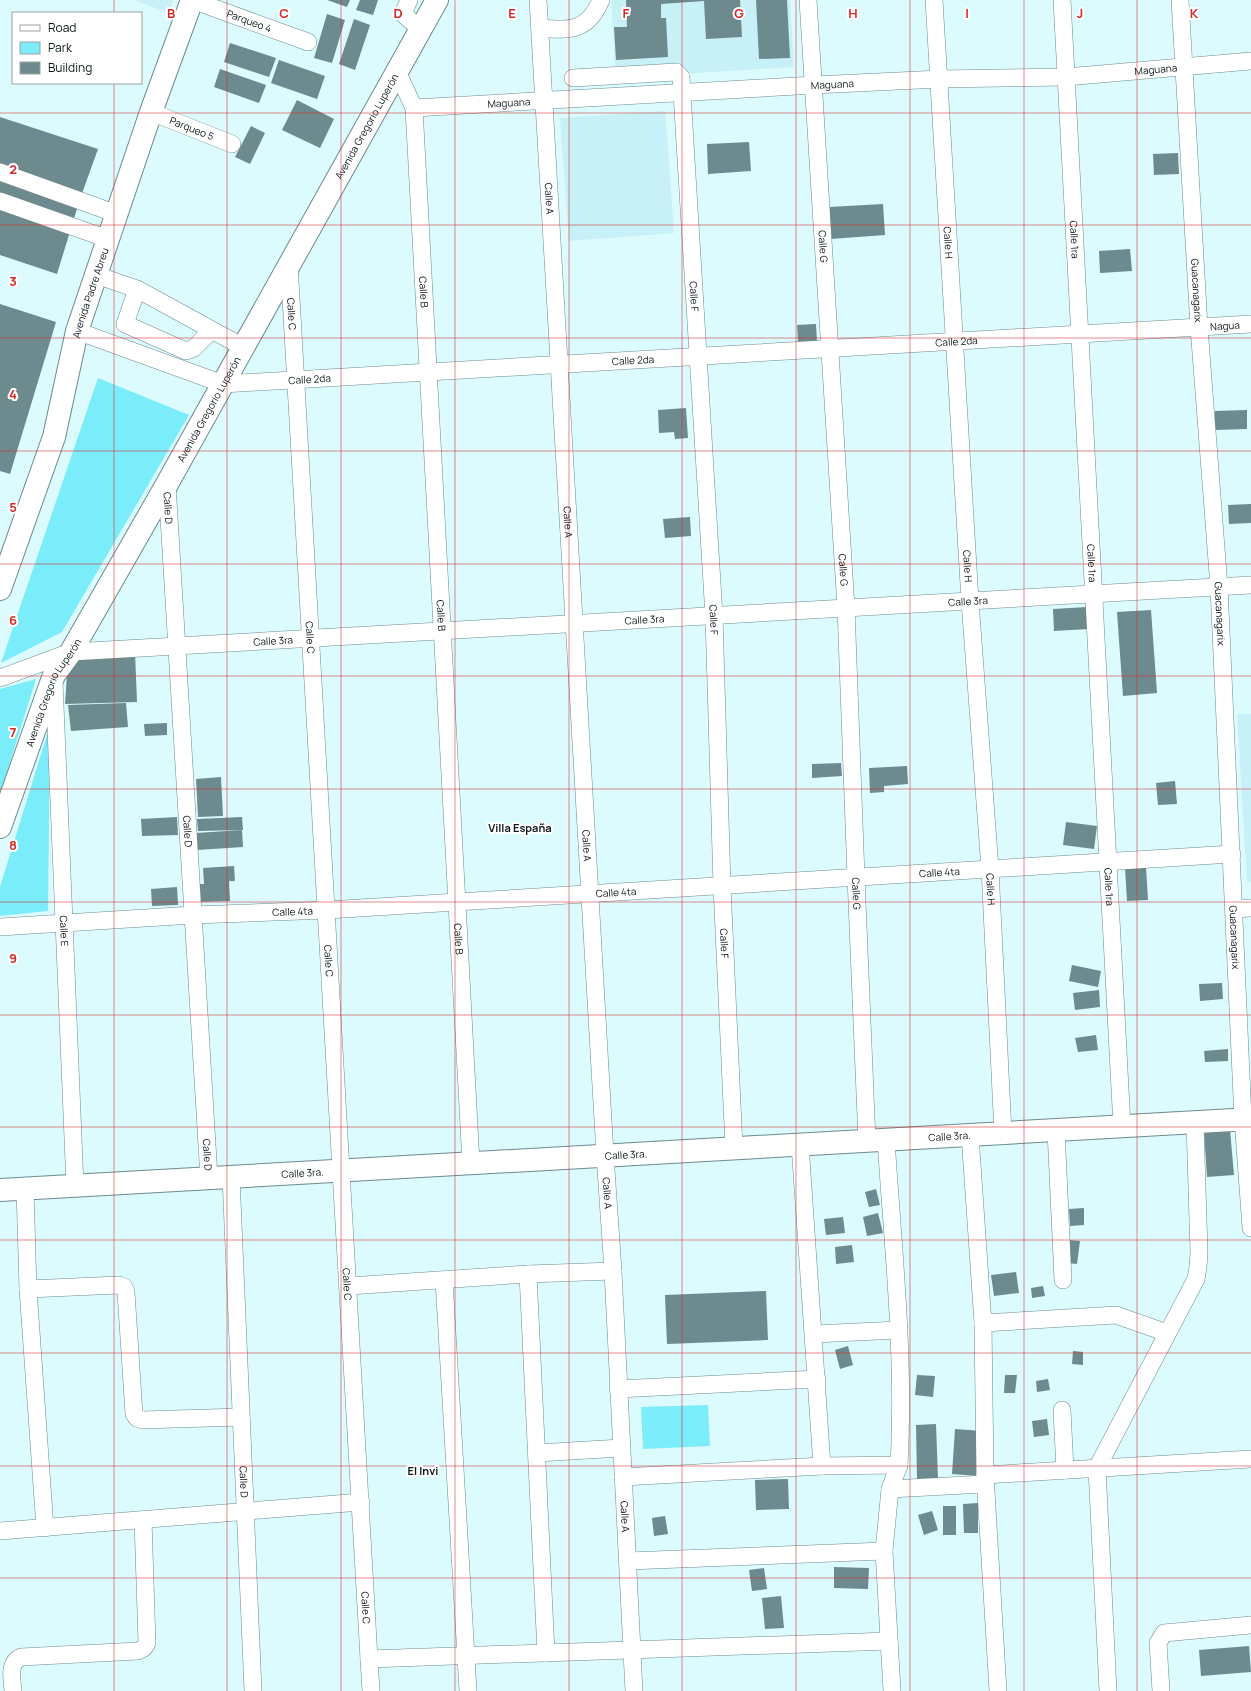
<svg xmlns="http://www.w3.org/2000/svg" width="1251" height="1691" viewBox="0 0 1251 1691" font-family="Manrope,sans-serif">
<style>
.built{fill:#c7f1f6}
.green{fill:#7becfa}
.building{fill:#6d8a8e}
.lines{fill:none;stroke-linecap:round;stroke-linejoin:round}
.minor-casing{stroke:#6d8a8e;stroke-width:18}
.major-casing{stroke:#6d8a8e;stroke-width:24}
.minor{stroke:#fff;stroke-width:17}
.major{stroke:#fff;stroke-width:22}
.grid{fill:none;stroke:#d62828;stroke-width:1;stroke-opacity:0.55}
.labels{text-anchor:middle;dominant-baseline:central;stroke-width:4;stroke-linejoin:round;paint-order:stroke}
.street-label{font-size:10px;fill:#0c1719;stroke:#fff}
.neighbourhood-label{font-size:11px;font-weight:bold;fill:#0c1719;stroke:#fff}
.grid-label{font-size:13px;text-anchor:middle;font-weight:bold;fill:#d62828;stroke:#fff;stroke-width:4;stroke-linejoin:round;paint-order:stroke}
</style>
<rect width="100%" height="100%" fill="#dbfbff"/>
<path class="built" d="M134,0H173L169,13Z
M611,0H790L794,67L616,78Z
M665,111L674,233L569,241L560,118Z
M1237,714H1251V882H1247Z"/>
<path class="green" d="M98,378L189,415L62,632L1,663Z
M36,679L0,794V689Z
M50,725L48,911L0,916V887Z
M708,1405L710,1446L643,1449L641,1407Z"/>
<path class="building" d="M327,0H350L347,7Z
M360,0H378L373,15L356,10Z
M626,0H740L742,37L706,39L704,1L661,4V18H666L668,57L616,60L614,27H627Z
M756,0H787L790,58L759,59Z
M327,14L345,20L332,63L314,58Z
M354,19L370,25L355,70L339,64Z
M230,43L276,58L269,77L224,62Z
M279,60L325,76L317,99L271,83Z
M220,69L266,85L259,103L214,87Z
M297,100L334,119L320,148L282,130Z
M0,117L98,149L80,199L57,274L0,255Z
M251,126L265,133L250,164L235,157Z
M749,142L751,171L708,174L707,144Z
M1178,153L1179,174L1154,175L1153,154Z
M883,204L885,235L831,239L829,207Z
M1130,249L1132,271L1100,273L1099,251Z
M0,304L56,322L10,474L0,471Z
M816,324L817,342L798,343L797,325Z
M686,408L688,438L675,439L674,432L659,433L658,410Z
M1247,410V429L1215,430V411Z
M1251,504V523L1229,524L1228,505Z
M690,517L691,536L665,538L663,519Z
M1087,607L1089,629L1054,631L1053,609Z
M1151,610L1157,693L1123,696L1117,612Z
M135,651L137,702L65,704L68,660Z
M126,703L128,727L71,731L68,705Z
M167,723V735L145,736L144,724Z
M841,763L842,776L812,778V764Z
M907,766L908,784L884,786V792L870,793L869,768Z
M221,777L223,816L198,817L196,779Z
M1175,781L1177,804L1158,805L1156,783Z
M177,817L178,835L142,836L141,819Z
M242,817L243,830L198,831L197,819Z
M1066,822L1097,826L1094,849L1063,845Z
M242,830L243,847L197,850L196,833Z
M234,866L235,881H229L230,901L198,902L197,884H204L203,868Z
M1146,867L1148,900L1127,901L1125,868Z
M177,887L178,905L152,906L151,889Z
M1072,965L1101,971L1098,987L1069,981Z
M1222,983L1223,999L1200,1001L1199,984Z
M1099,990L1100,1007L1075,1010L1073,993Z
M1096,1035L1098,1050L1078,1052L1075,1038Z
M1228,1049V1061L1205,1062L1204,1051Z
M1230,1130L1234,1175L1207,1177L1204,1132Z
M876,1189L880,1205L869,1207L865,1192Z
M1084,1208V1225L1070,1226L1069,1209Z
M878,1213L883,1233L867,1236L863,1217Z
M843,1217L845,1233L826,1235L824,1219Z
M1068,1240L1080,1241L1077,1264L1066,1263Z
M852,1245L854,1262L836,1264L835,1247Z
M1016,1272L1019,1293L994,1296L991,1275Z
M1043,1286L1045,1296L1032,1298L1031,1288Z
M766,1291L768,1340L667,1344L665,1295Z
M848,1346L853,1365L840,1369L835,1350Z
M1073,1351L1083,1352V1365L1072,1364Z
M917,1375L935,1376L933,1397L915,1395Z
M1005,1375H1017L1015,1393H1004Z
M1048,1379L1050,1390L1037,1392L1036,1381Z
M1047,1419L1049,1435L1034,1437L1032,1421Z
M936,1424L938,1479H917L916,1425Z
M955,1429L982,1431L979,1476L952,1474Z
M788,1479L789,1509L756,1510L755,1480Z
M978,1503V1533H964L963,1504Z
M943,1506H956V1535H943Z
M932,1511L938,1530L924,1535L918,1515Z
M665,1516L668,1534L654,1536L652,1518Z
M834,1567L869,1568L868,1589L834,1588Z
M764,1568L767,1589L752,1591L749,1570Z
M781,1596L784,1628L765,1629L762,1598Z
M1249,1646L1251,1672L1201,1676L1199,1650Z"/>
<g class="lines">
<defs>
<g id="minor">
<path id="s1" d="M192,0L308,42"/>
<path d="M409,0L403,14L420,29"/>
<path id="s2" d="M538,0L605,1155L613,1271L634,1691"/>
<path id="s3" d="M808,0L846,608L856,877L867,1141"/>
<path id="s4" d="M934,0L970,601L990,869L1003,1133"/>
<path id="s5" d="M1062,0L1122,1126"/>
<path id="s6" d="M1180,0L1199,327L1219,587L1243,1119L1251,1228"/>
<path d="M540,28C570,31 588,31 601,0"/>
<path id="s7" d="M397,71L414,108L471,1163"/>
<path id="s8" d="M573,78L676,72L681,77L714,616L722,886L734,1148"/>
<path id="s9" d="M414,108L814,85L940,79L1066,77L1251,61"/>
<path id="s10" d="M151,112L232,144"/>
<path d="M0,172L117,214"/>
<path d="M0,201L108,239"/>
<path id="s11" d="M289,263L369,1659"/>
<path d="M96,275L137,289L243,347"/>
<path d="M137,289L125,324L186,351L194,348L211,331"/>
<path id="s12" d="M77,331L223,384L1251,324"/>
<path id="s13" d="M167,484L209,1178"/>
<path id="s14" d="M0,678L71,652L1251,585"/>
<path id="s15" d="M54,681L75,1186"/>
<path d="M1234,909L1251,908"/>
<path id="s16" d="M0,927L193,915L327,910L1232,854"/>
<path d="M1056,1130L1063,1280"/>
<path d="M970,1135L983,1323L985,1475L998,1691"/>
<path d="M800,1144L822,1466"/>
<path id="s17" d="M231,1177L253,1691"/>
<path d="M25,1189L28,1289L45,1528"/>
<path d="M528,1274L546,1653"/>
<path d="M444,1280L468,1691"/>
<path d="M349,1286L528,1274L613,1271"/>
<path d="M28,1289L119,1285L124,1287L126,1292L134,1414L137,1418L142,1420L241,1417"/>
<path d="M983,1323L1116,1315L1167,1333"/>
<path d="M814,1334L899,1330"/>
<path d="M618,1389L817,1379"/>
<path d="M1062,1410L1065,1470"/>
<path d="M537,1453L621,1448"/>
<path d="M985,1475L1251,1459"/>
<path d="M623,1477L822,1466L899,1465C905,1356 893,1248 886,1140"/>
<path d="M890,1489L985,1484"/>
<path d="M0,1531L361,1502"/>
<path d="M628,1561L884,1551"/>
<path d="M13,1691C12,1678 8,1663 21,1657L138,1651L144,1648L147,1643L143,1520"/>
<path d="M371,1691L369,1659L889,1641"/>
<path d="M892,1691L884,1551L890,1489L899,1465"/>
<path d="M1108,1691L1097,1468L1196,1279L1198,1267L1199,1253L1195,1122"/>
<path d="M1161,1691L1158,1643L1164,1633L1251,1625"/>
</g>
<g id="major">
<path id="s18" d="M0,589L54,437L77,331L151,112L192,0"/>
<path id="s19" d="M0,827L54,675L71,652L167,484L437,0"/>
<path id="s20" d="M0,1190L1251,1119"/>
</g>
</defs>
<use href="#minor" class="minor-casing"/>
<use href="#major" class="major-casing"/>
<use href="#minor" class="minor"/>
<use href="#major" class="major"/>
</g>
<path class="grid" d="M114,0V13M227,0V1691M341,0V1691M455,0V1691M569,0V1691M682,0V1691M796,0V1691M910,0V1691M1024,0V1691M1137,0V1691M114,83V1691M0,113H1251M0,225H1251M0,338H1251M0,451H1251M0,564H1251M0,676H1251M0,789H1251M0,902H1251M0,1015H1251M0,1127H1251M0,1240H1251M0,1353H1251M0,1466H1251M0,1578H1251"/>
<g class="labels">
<g class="street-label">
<text stroke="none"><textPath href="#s1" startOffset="61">Parqueo 4</textPath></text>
<text stroke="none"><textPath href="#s9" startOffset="743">Maguana</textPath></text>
<text stroke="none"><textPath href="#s9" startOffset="419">Maguana</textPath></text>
<text stroke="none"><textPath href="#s9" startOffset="95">Maguana</textPath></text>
<text stroke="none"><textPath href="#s19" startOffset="793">Avenida Gregorio Luperón</textPath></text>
<text stroke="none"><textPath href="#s10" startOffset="44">Parqueo 5</textPath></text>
<text stroke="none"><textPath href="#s2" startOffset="199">Calle A</textPath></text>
<text stroke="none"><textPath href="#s5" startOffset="240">Calle 1ra</textPath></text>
<text stroke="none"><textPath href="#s4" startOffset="243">Calle H</textPath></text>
<text stroke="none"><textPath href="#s3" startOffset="247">Calle G</textPath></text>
<text stroke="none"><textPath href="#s6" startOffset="291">Guacanagarix</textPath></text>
<text stroke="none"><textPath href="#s7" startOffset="225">Calle B</textPath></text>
<text stroke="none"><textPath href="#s18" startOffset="310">Avenida Padre Abreu</textPath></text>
<text stroke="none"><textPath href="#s8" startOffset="330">Calle F</textPath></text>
<text stroke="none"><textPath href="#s11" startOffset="51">Calle C</textPath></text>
<text stroke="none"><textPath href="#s12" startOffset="1159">Nagua</textPath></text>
<text stroke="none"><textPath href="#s12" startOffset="890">Calle 2da</textPath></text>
<text stroke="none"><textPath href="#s12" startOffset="566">Calle 2da</textPath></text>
<text stroke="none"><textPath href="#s12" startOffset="242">Calle 2da</textPath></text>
<text stroke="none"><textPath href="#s19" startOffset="469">Avenida Gregorio Luperón</textPath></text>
<text stroke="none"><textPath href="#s13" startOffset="24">Calle D</textPath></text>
<text stroke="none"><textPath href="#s2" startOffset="523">Calle A</textPath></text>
<text stroke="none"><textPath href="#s5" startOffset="564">Calle 1ra</textPath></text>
<text stroke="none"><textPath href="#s4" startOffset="567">Calle H</textPath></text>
<text stroke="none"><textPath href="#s3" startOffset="571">Calle G</textPath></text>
<text stroke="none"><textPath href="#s14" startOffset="974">Calle 3ra</textPath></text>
<text stroke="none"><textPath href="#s6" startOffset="615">Guacanagarix</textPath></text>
<text stroke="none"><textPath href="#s7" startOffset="549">Calle B</textPath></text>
<text stroke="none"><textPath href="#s14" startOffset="650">Calle 3ra</textPath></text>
<text stroke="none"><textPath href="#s8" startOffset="654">Calle F</textPath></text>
<text stroke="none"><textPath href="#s11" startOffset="375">Calle C</textPath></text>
<text stroke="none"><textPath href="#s14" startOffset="278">Calle 3ra</textPath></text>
<text stroke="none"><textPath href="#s19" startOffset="145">Avenida Gregorio Luperón</textPath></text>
<text stroke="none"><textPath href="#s13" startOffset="348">Calle D</textPath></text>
<text stroke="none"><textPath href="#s2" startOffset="847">Calle A</textPath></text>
<text stroke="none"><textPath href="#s16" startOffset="941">Calle 4ta</textPath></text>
<text stroke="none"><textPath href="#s5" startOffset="888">Calle 1ra</textPath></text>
<text stroke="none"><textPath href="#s4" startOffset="891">Calle H</textPath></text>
<text stroke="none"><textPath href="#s16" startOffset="617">Calle 4ta</textPath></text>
<text stroke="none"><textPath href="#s3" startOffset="895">Calle G</textPath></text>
<text stroke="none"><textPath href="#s16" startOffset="293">Calle 4ta</textPath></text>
<text stroke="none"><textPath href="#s15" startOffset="250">Calle E</textPath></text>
<text stroke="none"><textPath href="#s6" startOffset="939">Guacanagarix</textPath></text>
<text stroke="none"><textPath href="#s7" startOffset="873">Calle B</textPath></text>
<text stroke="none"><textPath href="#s8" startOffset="978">Calle F</textPath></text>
<text stroke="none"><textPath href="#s11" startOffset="699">Calle C</textPath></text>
<text stroke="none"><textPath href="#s20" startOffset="951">Calle 3ra.</textPath></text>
<text stroke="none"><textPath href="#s20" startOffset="627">Calle 3ra.</textPath></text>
<text stroke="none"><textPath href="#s13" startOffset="672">Calle D</textPath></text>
<text stroke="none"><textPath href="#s20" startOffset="303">Calle 3ra.</textPath></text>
<text stroke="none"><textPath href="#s2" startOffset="1195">Calle A</textPath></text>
<text stroke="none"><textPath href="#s11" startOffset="1023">Calle C</textPath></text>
<text stroke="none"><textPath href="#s17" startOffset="305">Calle D</textPath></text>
<text stroke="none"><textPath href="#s2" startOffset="1519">Calle A</textPath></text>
<text stroke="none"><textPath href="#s11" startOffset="1347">Calle C</textPath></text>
</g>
<g class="neighbourhood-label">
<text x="520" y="827">Villa España</text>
<text x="423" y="1470">El Invi</text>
</g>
</g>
<g class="grid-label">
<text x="171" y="18">B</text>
<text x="284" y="18">C</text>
<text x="398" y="18">D</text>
<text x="512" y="18">E</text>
<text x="626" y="18">F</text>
<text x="739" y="18">G</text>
<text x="853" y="18">H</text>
<text x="967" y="18">I</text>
<text x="1080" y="18">J</text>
<text x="1194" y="18">K</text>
<text x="13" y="174">2</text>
<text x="13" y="286">3</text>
<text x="13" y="399">4</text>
<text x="13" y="512">5</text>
<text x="13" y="625">6</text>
<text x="13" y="737">7</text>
<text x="13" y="850">8</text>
<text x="13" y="963">9</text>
</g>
<rect x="12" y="12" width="130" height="72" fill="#ffffff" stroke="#9ea2a3"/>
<rect x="20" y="25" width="20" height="6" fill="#ffffff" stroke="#9ea2a3"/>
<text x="48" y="32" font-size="12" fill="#0c1719">Road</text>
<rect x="20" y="42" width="20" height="12" fill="#7becfa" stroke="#9ea2a3"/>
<text x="48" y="52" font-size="12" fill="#0c1719">Park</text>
<rect x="20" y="62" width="20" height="12" fill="#6d8a8e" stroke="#9ea2a3"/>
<text x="48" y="72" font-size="12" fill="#0c1719">Building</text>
</svg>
